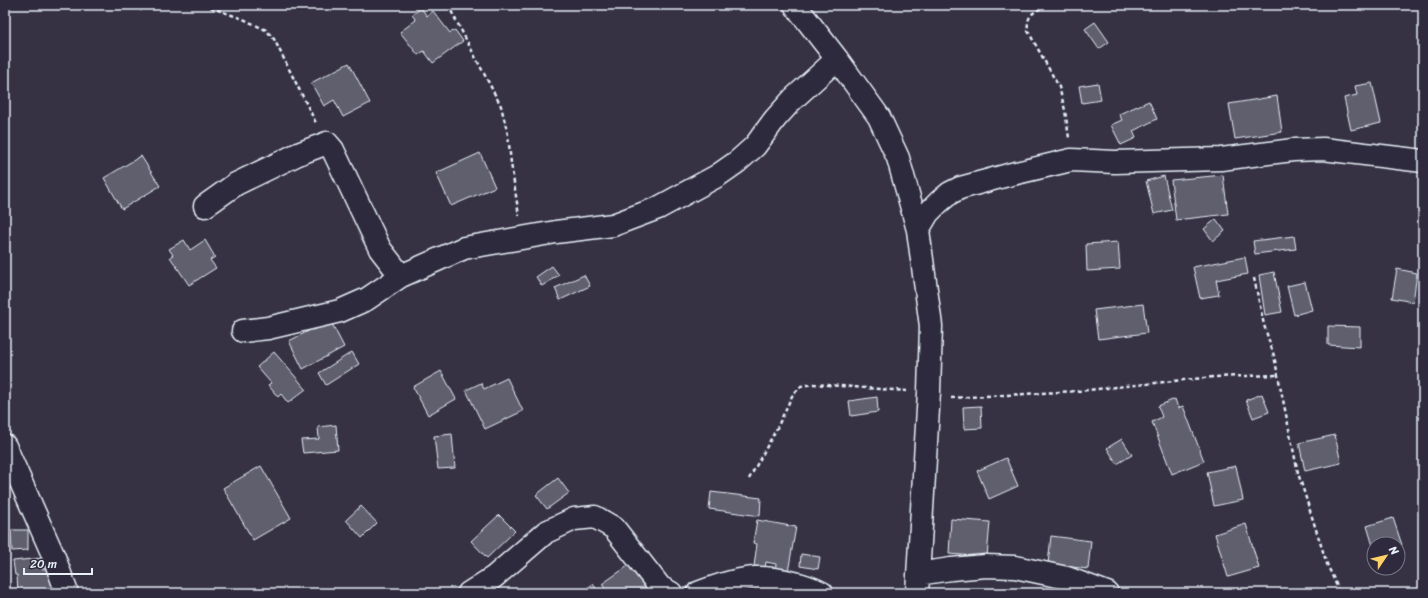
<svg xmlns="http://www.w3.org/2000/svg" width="1428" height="598" viewBox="0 0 1428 598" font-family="Sriracha,sans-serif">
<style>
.building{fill:#605e6e;stroke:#e8f1f8}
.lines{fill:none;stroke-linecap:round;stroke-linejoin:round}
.street-casing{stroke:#e8f1f8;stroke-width:25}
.path{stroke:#e8f1f8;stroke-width:2.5;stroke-dasharray:4 3;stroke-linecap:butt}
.street{stroke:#2f2a3d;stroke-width:22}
</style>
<rect width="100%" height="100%" fill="#363244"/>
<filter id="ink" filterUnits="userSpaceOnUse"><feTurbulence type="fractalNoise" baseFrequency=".025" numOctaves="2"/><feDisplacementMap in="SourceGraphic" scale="8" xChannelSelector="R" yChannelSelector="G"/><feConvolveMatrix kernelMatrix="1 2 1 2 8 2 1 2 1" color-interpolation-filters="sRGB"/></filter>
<g filter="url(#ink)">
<path class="building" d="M134,5H147L141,11Z
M421,8L427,16L433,11L450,33L455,30L463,41L433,63L424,51L418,55L400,32L416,20L412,15Z
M1095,22L1109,42L1099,49L1085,29Z
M349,63L370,103L343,117L334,100L324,106L311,83Z
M1098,83L1101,100L1082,103L1079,86Z
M1372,83L1381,123L1351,130L1344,98L1357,95L1355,86Z
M1277,96L1282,132L1235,139L1229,104Z
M1149,101L1157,119L1133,131L1136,138L1121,145L1111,125L1122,120L1119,114Z
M480,153L495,187L451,206L436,173Z
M141,156L160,186L122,209L104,178Z
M1223,175L1228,214L1176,220L1171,180Z
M1164,176L1172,210L1154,214L1146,181Z
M1216,219L1225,231L1213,241L1204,229Z
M1294,236L1296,249L1255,254L1253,241Z
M184,240L190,250L205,240L215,257L210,260L216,268L189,285L170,257L173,255L169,249Z
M1118,242L1120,269L1087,271L1086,244Z
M1245,257L1248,274L1216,280L1219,295L1200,298L1193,267Z
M552,266L559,275L542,286L536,277Z
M1397,269L1417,273L1413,302L1392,298Z
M1274,272L1282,312L1265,315L1259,275Z
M584,275L590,286L560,300L555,288Z
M1305,282L1312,310L1294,315L1287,286Z
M1143,304L1147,333L1098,339L1094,310Z
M330,320L344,347L303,369L289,341Z
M1328,326L1360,327V347L1328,345Z
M274,352L306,389L288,403L281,394L278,397L268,385L271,383L257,367Z
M352,352L359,364L326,385L319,373Z
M441,371L456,399L428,415L413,387Z
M507,378L523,411L485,429L466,390L481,383L484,389Z
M1262,394L1269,412L1253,418L1246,400Z
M877,397L878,412L851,416L849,401Z
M1175,399L1178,408L1183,406L1204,461L1172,474L1152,422L1162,417L1158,406Z
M981,406L982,428L964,429L963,407Z
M336,425L338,450L303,453L301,440L319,439L318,427Z
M452,434L455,468L438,469L434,436Z
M1335,435L1341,463L1305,471L1299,443Z
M1122,439L1132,455L1117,464L1107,448Z
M1006,458L1018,486L989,499L977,471Z
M261,466L291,518L253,540L223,488Z
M1236,466L1243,500L1214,506L1207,472Z
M558,478L569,493L547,509L536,495Z
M711,492L761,498L760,516L709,509Z
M5,501H6L7,524H5Z
M361,506L377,523L362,538L346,520Z
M499,515L515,531L487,558L471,541Z
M1393,518L1402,545L1398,546V544H1374V549L1367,526Z
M951,519L990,522L987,557L949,554Z
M757,520L796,527L788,572L775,570L776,564L766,562L765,568L754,566L757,544L753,543Z
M1246,524L1259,568L1228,577L1215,534Z
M11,530H28V550L12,551Z
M1051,536L1091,541L1088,569L1048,564Z
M801,554L820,557L818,569L800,566Z
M41,558L42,569L52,568L55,593H18L17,575H15L13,561Z
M632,563L653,593H608L602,584Z
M593,584L599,593H580Z"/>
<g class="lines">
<defs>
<path id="street" d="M795,5L837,59L879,117L898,158L918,230L931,326L929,392L917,593
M205,206L236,184L298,154L327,143L333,150L380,249L401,276
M918,230L928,213L939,202L950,193L960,188L1008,175L1071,160L1115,162L1221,159L1293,150L1323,149L1423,161
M243,331L268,328L340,311L367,299L401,276L464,248L556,232L613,225L658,208L717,176L737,162L755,146L775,119L793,99L837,59
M5,446L54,557L67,593
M918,574L951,569L986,566L1015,567L1067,578L1107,593
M469,593L494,577L546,532L574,519L595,517L614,528L660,587L671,593
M698,593C716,586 736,579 755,578C774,577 805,584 822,593"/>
</defs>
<use href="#street" class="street-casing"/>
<path class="path" d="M204,5L243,19L266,30L274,39L316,123
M448,5L501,106L508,135L511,163L519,216
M1047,5C1034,12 1026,14 1028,31L1059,87L1065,110L1069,138
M1254,278L1264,325L1274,356L1298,473L1327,564L1340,593
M951,398L1078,391L1213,377L1278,375
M749,479L777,428L792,396L801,386L813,384L907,391"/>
<use href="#street" class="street"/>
</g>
</g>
<rect width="1428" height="598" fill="none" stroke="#2f2a3d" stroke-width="20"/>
<rect x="10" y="10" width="1408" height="578" fill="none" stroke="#e8f1f8" stroke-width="1.5" filter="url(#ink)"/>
<g transform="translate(1386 556) rotate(55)"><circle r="19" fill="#2f2a3d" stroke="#797a88"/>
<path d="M0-3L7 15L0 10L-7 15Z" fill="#ffd166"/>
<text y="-6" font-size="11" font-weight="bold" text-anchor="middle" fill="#e8f1f8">N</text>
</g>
<path d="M24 568v6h68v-6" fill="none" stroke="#e8f1f8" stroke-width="2"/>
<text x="30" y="568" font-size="12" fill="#e8f1f8" stroke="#2f2a3d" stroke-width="3" paint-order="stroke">20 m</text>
</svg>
